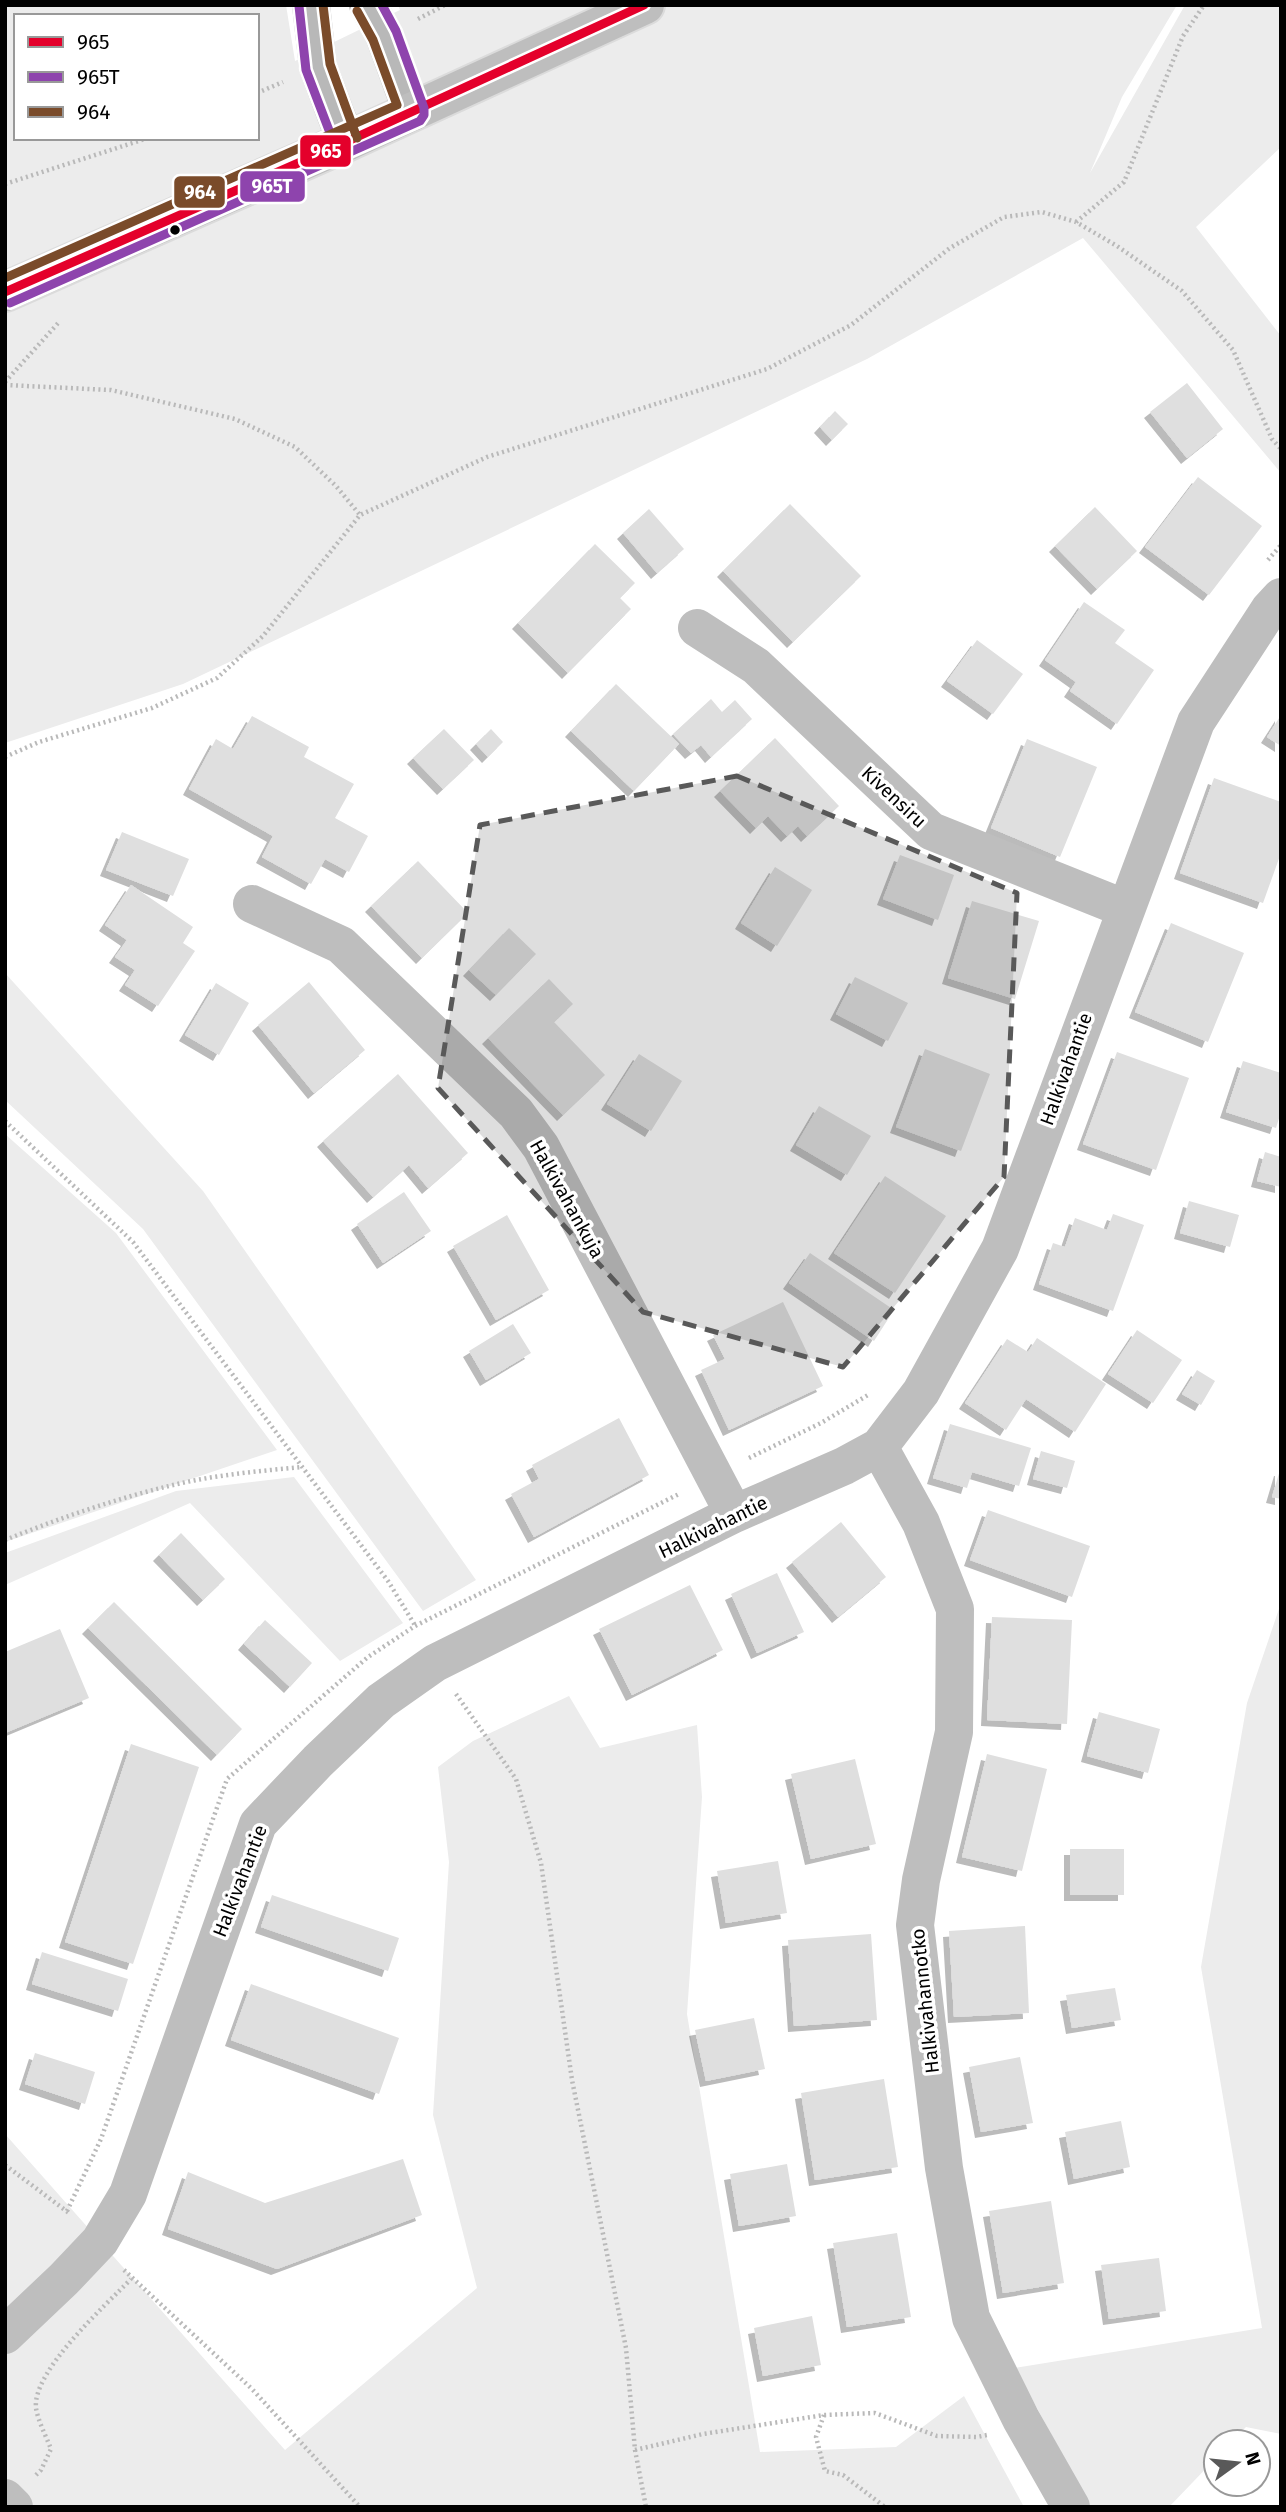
<svg xmlns="http://www.w3.org/2000/svg" width="1286" height="2512" viewBox="0 0 1286 2512" font-family="'Fira Sans',sans-serif">
<style>
.green{fill:#ececec;fill-rule:evenodd}
.building{fill:#dfdfdf;filter:url(#shadow)}
.lines{fill:none;stroke-linecap:round;stroke-linejoin:round}
.primary-casing{stroke:#dbdbdb;stroke-width:42}
.path{stroke:#b9b9b9;stroke-width:4.5;stroke-dasharray:2 3.5;stroke-linecap:butt}
.minor{stroke:#bebebe;stroke-width:38}
.tertiary{stroke:#bebebe;stroke-width:38}
.secondary{stroke:#b8b8b8;stroke-width:38}
.primary{stroke:#bebebe;stroke-width:38}
.bus-1-casing{stroke:#fff;stroke-width:14}
.bus-2-casing{stroke:#fff;stroke-width:14}
.bus-3-casing{stroke:#fff;stroke-width:14}
.bus-1{stroke:#e4002b;stroke-width:9}
.bus-2{stroke:#8e44ad;stroke-width:9}
.bus-3{stroke:#7a4b2a;stroke-width:9}
.marked{fill:#595959;fill-opacity:0.2;stroke:#595959;stroke-width:5;stroke-dasharray:14 9;stroke-linejoin:round}
.bus-dot{fill:#000;stroke:#fff;stroke-width:2.5}
.labels{text-anchor:middle;dominant-baseline:central;stroke-width:7;stroke-linejoin:round;paint-order:stroke}
.street-label{font-size:19px;fill:#000;stroke:#fff}
.line-badge{stroke:#fff;stroke-width:2.5}
.badge-label{font-size:19px;text-anchor:middle;font-weight:bold;fill:#fff}
</style>
<defs>
<filter id="shadow"><feDropShadow dx="-6" dy="6" stdDeviation="0" flood-color="#0004"/></filter>
</defs>
<rect width="100%" height="100%" fill="#fff"/>
<path class="green" d="M5,5H286L295,61L400,10L398,5H1177L1122,97L1090,173L1185,5H1281V147L1196,227L1281,336V473L1083,238L867,359L183,684L5,743ZM16,16H257V138H16Z
M5,973L203,1191L476,1580L423,1611L143,1229L5,1100Z
M5,1134L116,1233L277,1450L5,1542Z
M294,1477L403,1623L340,1661L190,1503L5,1585V1553L176,1491Z
M1281,1603V2434L1246,2427L1231,2442H1216V2458L1169,2507H1091L1015,2368L1262,2328L1201,1967L1247,1703Z
M569,1696L600,1748L697,1725L702,1797L687,2014L760,2452L896,2447L964,2396L1024,2507H5V2134L285,2450L477,2288L433,2115L449,1862L438,1767L473,1741Z"/>
<path class="building" d="M1187,383L1223,429L1187,458L1150,412Z
M835,411L848,424L832,440L820,427Z
M1198,477L1262,526L1209,595L1145,547Z
M790,504L861,576L793,642L723,571Z
M1095,507L1137,551L1097,589L1055,546Z
M649,509L684,549L657,573L623,533Z
M595,544L635,583L620,598L631,609L568,673L518,623Z
M1084,602L1125,630L1115,643L1154,670L1117,724L1070,691L1076,682L1045,660Z
M977,640L1023,674L993,714L947,681Z
M616,684L679,744L634,791L571,731Z
M711,699L722,712L735,700L752,719L711,757L701,745L691,753L673,734Z
M1281,715V746L1267,737Z
M252,716L309,747L304,757L354,784L335,818L368,836L349,872L325,859L311,884L262,857L273,836L189,789L216,739L233,749Z
M444,729L474,760L443,789L413,758Z
M491,729L503,742L488,757L476,744Z
M775,738L839,806L807,836L798,826L787,836L768,816L756,828L720,791Z
M1027,739L1097,767L1060,857L991,828Z
M1214,778L1281,802V853L1263,903L1180,873Z
M122,832L189,859L173,896L106,870Z
M900,855L954,875L938,920L883,899Z
M418,861L468,913L422,958L371,906Z
M775,867L812,890L777,946L741,923Z
M131,885L193,927L183,943L195,951L158,1006L125,985L135,970L115,957L127,940L105,925Z
M972,901L1039,921L1015,999L948,978Z
M1171,923L1244,953L1208,1042L1135,1012Z
M509,928L536,954L496,995L469,970Z
M855,977L908,1003L888,1041L836,1014Z
M549,979L573,1004L554,1022L605,1075L563,1115L488,1038Z
M309,982L365,1050L314,1093L258,1025Z
M216,983L249,1003L219,1055L185,1035Z
M925,1049L990,1074L961,1151L896,1127Z
M1117,1052L1189,1078L1156,1170L1083,1144Z
M639,1054L682,1081L651,1131L607,1104Z
M1243,1061L1281,1073V1112L1276,1128L1226,1112Z
M398,1074L468,1153L428,1188L409,1165L373,1197L323,1141Z
M819,1106L871,1136L847,1175L796,1145Z
M1265,1152L1281,1157V1187L1257,1181Z
M885,1176L946,1216L895,1293L834,1253Z
M404,1192L431,1231L383,1263L357,1224Z
M1189,1201L1239,1215L1230,1247L1180,1233Z
M1113,1214L1144,1225L1113,1311L1039,1284L1053,1243L1065,1247L1075,1218L1107,1230Z
M507,1215L549,1290L496,1320L453,1246Z
M810,1253L894,1310L874,1341L789,1283Z
M783,1302L823,1386L729,1430L701,1370L725,1359L713,1335Z
M513,1324L531,1353L486,1380L469,1351Z
M1137,1330L1182,1360L1153,1403L1108,1374Z
M1037,1338L1106,1384L1075,1432L1026,1399L1006,1430L965,1403L1007,1339L1028,1352Z
M1197,1370L1215,1381L1201,1405L1182,1394Z
M619,1418L649,1475L534,1537L511,1494L539,1479L532,1465Z
M950,1424L1031,1448L1019,1486L972,1472L967,1488L933,1478Z
M1041,1451L1075,1461L1067,1488L1033,1479Z
M1280,1470H1281V1499L1272,1497Z
M988,1510L1090,1546L1072,1597L970,1560Z
M841,1522L886,1577L838,1617L792,1562Z
M181,1533L225,1579L203,1600L159,1555Z
M777,1573L804,1632L757,1653L731,1594Z
M690,1585L723,1650L632,1695L599,1629Z
M114,1602L242,1729L217,1755L88,1628Z
M992,1617L1072,1620L1067,1724L987,1720Z
M265,1620L312,1663L290,1687L244,1644Z
M60,1629L89,1698L5,1733V1652Z
M1099,1712L1160,1729L1148,1773L1087,1756Z
M131,1744L199,1767L133,1964L65,1942Z
M987,1754L1047,1769L1022,1871L962,1857Z
M855,1759L876,1844L811,1859L791,1774Z
M1070,1849H1124V1895H1070Z
M778,1861L787,1913L726,1923L717,1871Z
M272,1895L399,1938L388,1971L261,1927Z
M1025,1926L1029,2013L954,2017L949,1931Z
M871,1934L877,2020L794,2026L788,1940Z
M42,1952L128,1979L118,2011L32,1984Z
M251,1984L399,2038L379,2094L231,2040Z
M1115,1988L1121,2020L1072,2028L1066,1995Z
M754,2018L765,2069L706,2081L695,2030Z
M35,2053L95,2072L85,2104L25,2084Z
M1020,2057L1033,2123L981,2132L969,2067Z
M884,2079L898,2167L815,2180L801,2093Z
M1121,2121L1130,2167L1074,2179L1065,2132Z
M403,2159L422,2215L277,2269L168,2229L188,2172L265,2203Z
M787,2164L796,2216L739,2226L730,2174Z
M1051,2201L1064,2283L1003,2293L989,2211Z
M897,2233L911,2317L847,2327L833,2243Z
M1159,2258L1166,2311L1109,2319L1101,2265Z
M812,2316L821,2365L763,2376L754,2328Z"/>
<g class="lines">
<defs>
<path id="primary" d="M5,292L346,142L645,5"/>
</defs>
<use href="#primary" class="primary-casing"/>
<path class="path" d="M418,19L445,5
M257,93L283,82
M5,184L148,138
M1076,222L1124,182L1183,36L1204,5
M5,382L60,321
M5,385L111,390L235,419L295,447L336,486L360,515
M1268,560L1281,545
M5,757L39,742L152,708L217,678L263,636L360,515L487,457L767,369L851,325L950,248L1004,217L1042,212L1076,222L1117,246L1182,291L1233,350L1272,439L1281,449
M5,1121L133,1242L388,1581L416,1627
M749,1458L821,1423L868,1395
M5,1540C57,1519 115,1499 169,1486C213,1475 259,1471 303,1467
M456,1694L516,1779L541,1863L572,2080L626,2348L635,2450L646,2507
M5,2165L69,2213
M67,2211L101,2139L227,1779L368,1657L415,1626L679,1494
M124,2270L252,2389L360,2507
M824,2415L816,2437L825,2471L843,2475L885,2507
M635,2450L703,2434L824,2415L875,2413L937,2436L977,2437L987,2435
M36,2475L41,2470L51,2449C46,2436 38,2421 36,2408C32,2371 106,2305 131,2279"/>
<path class="minor" d="M697,628L756,666L931,831L1126,909
M252,904L341,945L516,1113L541,1147L734,1514
M879,1447L921,1523L955,1609L954,1732L921,1880L915,1925L944,2168L971,2318L1021,2419L1071,2507
M5,2335L64,2279L100,2241L128,2194L258,1824L318,1761L381,1701L435,1663L734,1514L844,1466L879,1447L921,1392L1000,1249L1196,722L1269,610L1281,597"/>
<path class="tertiary" d="M5,2498L14,2507"/>
<path class="secondary" d="M311,5L318,67L346,142
M368,5L384,35L412,112"/>
<use href="#primary" class="primary"/>
<defs>
<path id="bus-1" d="M5,292L346,142L644,5"/>
<path id="bus-2" d="M299,6L306,70L335,146
M10,303L420,121L424,115V108L396,31L382,5"/>
<path id="bus-3" d="M323,5L330,64L357,138
M5,278L397,105L373,40L357,11"/>
</defs>
<use href="#bus-1" class="bus-1-casing"/>
<use href="#bus-2" class="bus-2-casing"/>
<use href="#bus-3" class="bus-3-casing"/>
<use href="#bus-1" class="bus-1"/>
<use href="#bus-2" class="bus-2"/>
<use href="#bus-3" class="bus-3"/>
</g>
<path class="marked" d="M737,776L1017,893L1004,1177L843,1367L643,1312L438,1088L480,825Z"/>
<circle class="bus-dot" cx="175" cy="230" r="6"/>
<g class="labels">
<g class="street-label">
<text transform="translate(894 797) rotate(43)">Kivensiru</text>
<text transform="translate(1066 1069) rotate(-70)">Halkivahantie</text>
<text transform="translate(567 1199) rotate(61)">Halkivahankuja</text>
<text transform="translate(713 1527) rotate(-26)">Halkivahantie</text>
<text transform="translate(240 1881) rotate(-69)">Halkivahantie</text>
<text transform="translate(925 2001) rotate(-96)">Halkivahannotko</text>
</g>
</g>
<g class="line-badge">
<rect x="299" y="134" width="53" height="34" rx="7" fill="#e4002b"/>
<rect x="239" y="170" width="67" height="33" rx="7" fill="#8e44ad"/>
<rect x="173" y="175" width="53" height="34" rx="7" fill="#7a4b2a"/>
</g>
<g class="badge-label">
<text x="326" y="158">965</text>
<text x="272" y="193">965T</text>
<text x="200" y="199">964</text>
</g>
<rect width="1286" height="2512" fill="none" stroke="#000000" stroke-width="14"/>
<rect x="14" y="14" width="245" height="126" fill="#ffffff" stroke="#999999" stroke-width="2"/>
<rect x="28" y="37" width="35" height="10" fill="#e4002b" stroke="#999999" stroke-width="2"/>
<text x="77" y="49" font-size="21" fill="#000000">965</text>
<rect x="28" y="72" width="35" height="10" fill="#8e44ad" stroke="#999999" stroke-width="2"/>
<text x="77" y="84" font-size="21" fill="#000000">965T</text>
<rect x="28" y="107" width="35" height="10" fill="#7a4b2a" stroke="#999999" stroke-width="2"/>
<text x="77" y="119" font-size="21" fill="#000000">964</text>
<g transform="translate(1237 2463) rotate(75)"><circle r="33" fill="#ffffff" stroke="#999999" stroke-width="2"/>
<path d="M0-5L12 26L0 18L-12 26Z" fill="#595959"/>
<text y="-10" font-size="19" font-weight="bold" text-anchor="middle" fill="#000000">N</text>
</g>
</svg>
